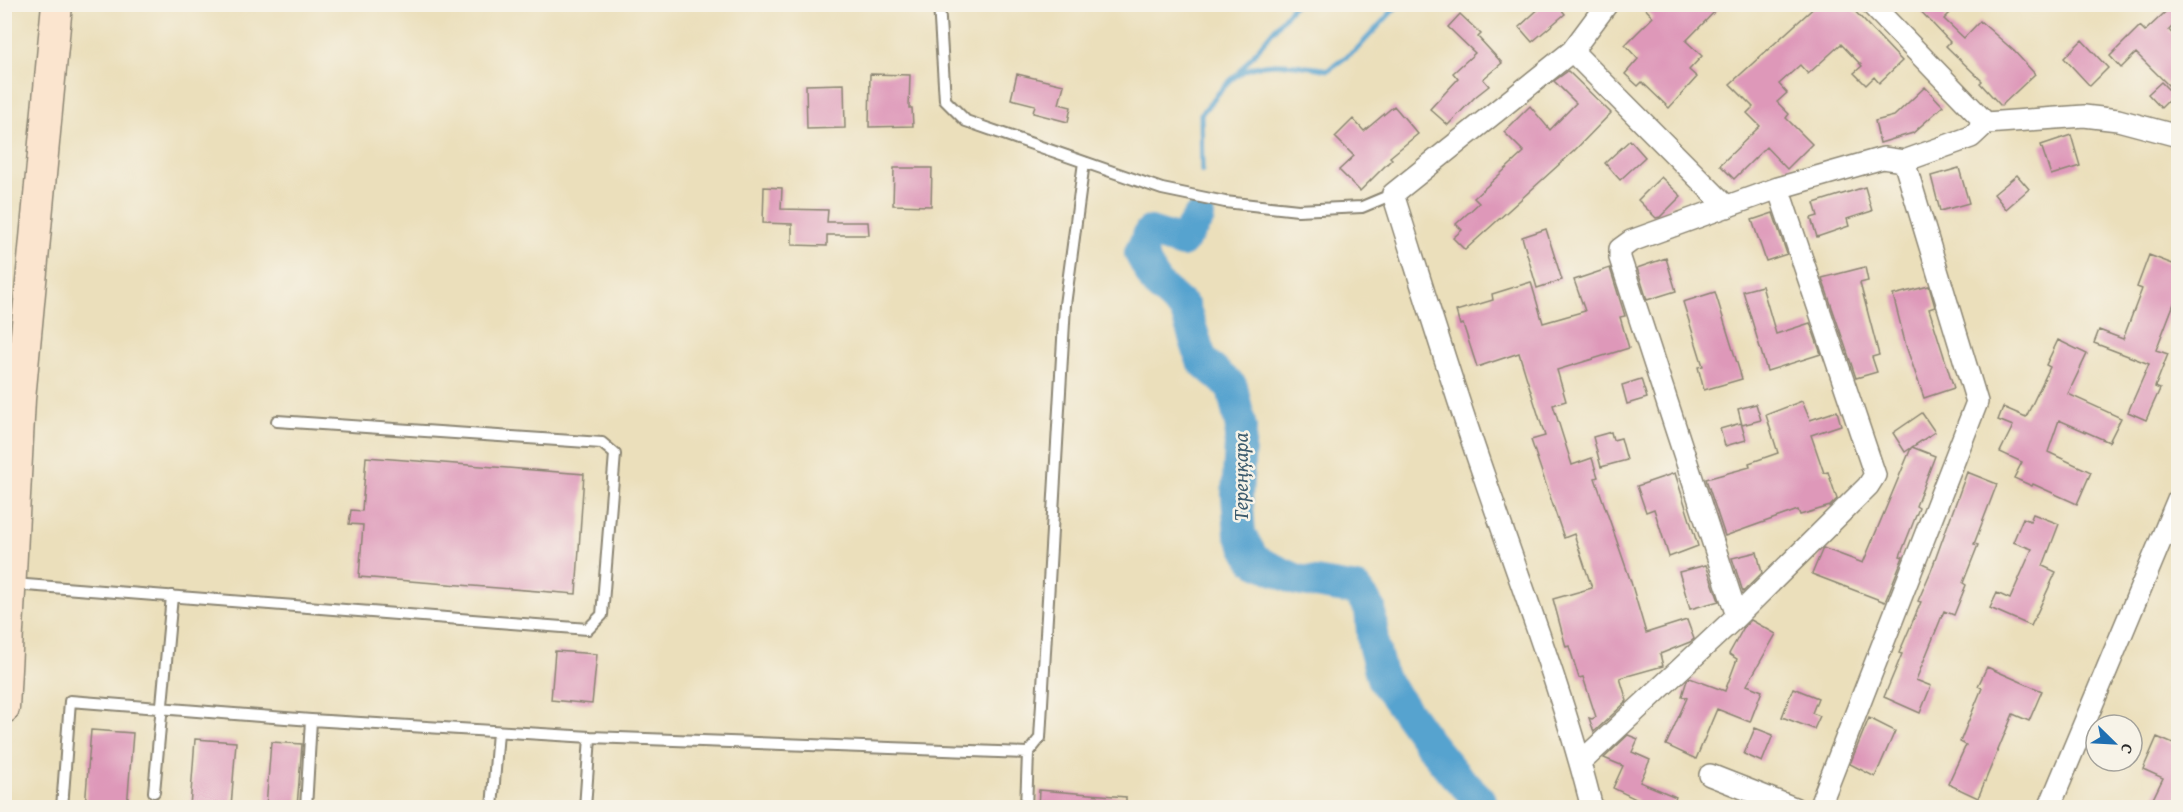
<svg xmlns="http://www.w3.org/2000/svg" width="2183" height="812" viewBox="0 0 2183 812" font-family="'Gentium Book Plus',serif">
<style>
.lines{fill:none;stroke-linecap:round;stroke-linejoin:round}
.stream{stroke:#56a3cf;stroke-width:5}
.river{stroke:#56a3cf;stroke-width:32}
.building{fill:#de98b9}
.lane-casing{stroke:#8b8573;stroke-width:14}
.street-casing{stroke:#8b8573;stroke-width:24}
.secondary-casing{stroke:#8b8573;stroke-width:33}
.lane{stroke:#fff;stroke-width:10}
.street{stroke:#fff;stroke-width:21}
.secondary{stroke:#fbe5cf;stroke-width:30}
.labels{text-anchor:middle;dominant-baseline:central;stroke-width:5;stroke-linejoin:round;paint-order:stroke}
.water-label{font-size:21px;font-style:italic;fill:#3c5b6d;stroke:#f7f3e8}
</style>
<rect width="100%" height="100%" fill="#f7f3e8"/>
<filter id="ink" filterUnits="userSpaceOnUse"><feTurbulence type="fractalNoise" baseFrequency=".0167" numOctaves="2"/><feDisplacementMap in="SourceGraphic" scale="12" xChannelSelector="R" yChannelSelector="G"/><feConvolveMatrix kernelMatrix="1 2 1 2 8 2 1 2 1" color-interpolation-filters="sRGB"/></filter>
<filter id="wash" filterUnits="userSpaceOnUse"><feTurbulence type="fractalNoise" baseFrequency=".008" numOctaves="4" result="noise"/><feDisplacementMap in="SourceGraphic" scale="24" xChannelSelector="R" yChannelSelector="G"/><feGaussianBlur stdDeviation="1.35" result="paint"/><feColorMatrix in="noise" values="0 0 0 0 0 0 0 0 0 0 0 0 0 0 0 0 0 1.4 0 .05"/><feComposite in="paint" operator="in"/></filter>
<g filter="url(#wash)">
<rect width="100%" height="100%" fill="#ebdfbb"/>
<g class="lines">
<path class="stream" d="M1239,72L1295,4
M1202,171L1201,114C1212,102 1223,85 1236,76C1262,57 1299,65 1328,70L1357,49L1399,4"/>
<path class="river" d="M1199,217L1182,242L1150,232L1140,253L1156,283L1185,309L1202,361L1232,387L1241,428L1237,496L1240,534L1254,560L1297,580L1357,590L1370,608L1373,644L1382,678L1428,742L1455,775L1479,799L1484,808"/>
</g>
<g id="blocks">
<path class="building" d="M1544,4H1557L1565,14L1532,42L1519,27Z
M1641,4H1722L1686,41L1702,56L1689,70L1697,77L1669,108L1642,82L1638,86L1625,74L1638,59L1625,45L1653,17Z
M1818,4H1848L1902,61L1879,83L1874,77L1866,85L1854,73L1862,66L1841,44L1808,74L1800,65L1779,84L1787,93L1777,102L1789,114L1786,118L1812,144L1787,169L1766,147L1734,179L1720,165L1760,126L1747,113L1753,107L1730,84Z
M1914,4H1959L1944,19L1964,38L1980,21L2014,51L2035,74L2001,106L1980,83L1982,81L1946,46L1950,42Z
M2174,4H2178V21L2169,30L2178,40V82L2172,89L2136,53L2121,68L2110,56L2140,26L2145,31Z
M1460,14L1481,34L1478,37L1502,63L1483,79L1489,86L1475,97L1448,125L1430,109L1458,79L1453,73L1475,53L1448,27Z
M2082,40L2108,68L2090,86L2064,58Z
M1568,71L1611,113L1574,151L1465,250L1453,238L1462,230L1456,224L1479,203L1474,198L1524,152L1504,132L1530,106L1550,130L1576,103L1554,81Z
M870,74L910,75L909,108H912L913,126L869,127Z
M1017,74L1064,85L1059,104L1071,107L1068,122L1033,113L1035,105L1011,99Z
M2161,82L2174,95L2161,108L2148,94Z
M844,84L845,128L807,129L806,85Z
M1925,87L1943,106L1913,133L1880,143L1875,121L1894,116Z
M1394,106L1418,134L1390,157L1392,159L1360,191L1339,170L1354,156L1335,137L1353,119L1364,131Z
M2071,135L2080,166L2051,175L2041,145Z
M1630,140L1645,157L1620,180L1605,163Z
M894,168H932L931,206L893,205Z
M1959,168L1969,203L1940,211L1931,176Z
M2017,175L2029,189L2006,209L1994,194Z
M1661,177L1681,196L1660,217L1656,218L1638,200Z
M764,187L782,188L781,209L828,210L827,222H868L869,235H827V246L792,245V224L763,223Z
M1865,187L1872,211L1847,219L1849,226L1817,237L1811,218L1818,216L1814,203Z
M1773,213L1787,254L1766,261L1752,220Z
M1546,229L1562,280L1537,288L1522,237Z
M2149,255L2178,266V302L2175,301L2156,350L2168,354L2155,387L2160,389L2146,420L2128,412L2149,364L2094,343L2099,330L2123,339L2142,289L2137,287Z
M1666,258L1676,291L1647,300L1637,268Z
M1865,267L1868,281L1860,283L1879,355L1872,357L1877,372L1856,378L1822,278Z
M1610,268L1625,316L1620,317L1629,348L1557,370L1566,401L1553,405L1572,465L1592,458L1598,477L1595,478L1631,582L1646,633L1687,620L1694,639L1690,642L1660,654L1663,666L1620,678L1627,701L1594,732L1589,718L1592,719L1596,717L1583,677L1579,678L1569,646L1566,647L1553,599L1592,588L1574,534L1564,538L1531,440L1545,436L1526,376L1519,353L1477,367L1463,324L1460,325L1456,311L1493,300L1492,294L1531,282L1543,323L1585,311L1574,280Z
M1762,286L1776,334L1810,323L1821,354L1767,371L1743,291Z
M1929,286L1935,307L1929,309L1954,388L1924,398L1906,346L1893,295Z
M1715,292L1742,379L1704,390L1698,367L1703,366L1683,302Z
M2058,340L2087,354L2068,394L2121,418L2109,442L2059,420L2048,452L2091,472L2077,504L2033,484L2032,486L2014,478L2022,462L2000,452L2013,426L1998,420L2003,407L2026,417L2050,367L2046,365Z
M1641,379L1647,398L1627,404L1622,385Z
M1802,401L1810,420L1837,411L1841,425L1811,435L1824,473L1828,472L1837,499L1830,506L1800,515L1798,510L1725,536L1706,479L1750,467L1749,463L1778,453L1766,415Z
M1756,404L1761,420L1742,425L1738,409Z
M1922,413L1935,432L1912,447L1935,456L1916,506L1919,508L1900,556L1903,557L1885,602L1812,574L1823,548L1863,563L1911,448L1905,452L1893,433Z
M1741,423L1746,440L1725,446L1720,429Z
M1611,432L1613,440L1621,438L1627,460L1601,467L1593,437Z
M366,457L584,474L576,594L359,577L363,525L349,524L351,510L362,511Z
M1967,472L1997,484L1974,544L1978,545L1963,583L1966,585L1954,615L1944,611L1916,680L1931,686L1920,713L1884,697L1902,654L1899,653L1921,602L1918,601L1931,571Z
M1675,473L1698,546L1669,557L1654,509L1646,512L1637,486Z
M2033,514L2059,524L2043,566L2056,572L2031,626L1990,608L1997,593L2010,599L2032,549L2013,542L2023,518L2030,521Z
M1757,552L1762,573L1743,592L1732,558Z
M1706,565L1719,601L1690,609L1679,572Z
M1751,620L1776,634L1747,685L1762,691L1750,722L1717,709L1696,759L1666,745L1687,698L1682,696L1687,680L1690,678L1725,691L1737,659L1729,654L1744,627Z
M555,651L597,654L592,704L551,700Z
M1987,667L2042,691L2029,721L2013,714L1978,798L1948,784L1966,745L1960,742L1982,688L1978,686Z
M1793,688L1818,698L1812,713L1820,716L1814,729L1782,717Z
M1869,718L1895,731L1875,777L1850,764Z
M1755,728L1773,735L1762,762L1744,754Z
M91,730L133,733L127,807H85Z
M1628,735L1638,739L1632,752L1650,760L1640,782L1676,797L1672,807H1635L1638,800L1613,788L1623,766L1604,758Z
M2157,737L2178,746V807H2149L2163,778L2143,769Z
M195,739L236,742L231,807H190Z
M271,742L302,744L297,807H266Z
M1039,790L1126,797V807H1038Z"/>
</g>
</g>
<g filter="url(#ink)">
<use href="#blocks" fill-opacity="0" stroke="#8b8573" stroke-width="1.5"/>
<g class="lines">
<defs>
<path id="lane" d="M939,4L945,100L966,121L1162,189L1225,202L1298,210L1362,207L1393,194
M13,584L588,629L602,615L615,454L602,443L277,421
M590,737L1028,753L1040,738L1065,305L1084,162
M154,792L172,596
M62,808L70,701L311,720L590,737L585,808
M306,808L311,720
M492,808L498,732
M1026,808L1028,753"/>
<path id="street" d="M1871,4L1986,123
M1572,51L1727,207
M1737,616L1620,258V249L1631,241L1778,188L1883,158L1904,161L1971,137L1986,123L2084,116L2118,120L2178,136
M1581,762L1737,616L1868,486L1875,475L1778,188
M1710,775L1794,808
M1592,808C1564,696 1522,588 1485,479C1452,385 1423,289 1393,194L1572,51L1607,4
M1819,808L1977,402L1904,161
M2049,808L2178,499"/>
<path id="secondary" d="M4,708L20,399L57,4"/>
</defs>
<use href="#lane" class="lane-casing"/>
<use href="#street" class="street-casing"/>
<use href="#secondary" class="secondary-casing"/>
<use href="#lane" class="lane"/>
<use href="#street" class="street"/>
<use href="#secondary" class="secondary"/>
</g>
</g>
<g class="labels">
<g class="water-label">
<text transform="translate(1240 477) rotate(-90)">Тереңқара</text>
</g>
</g>
<rect width="2183" height="812" fill="none" stroke="#f7f3e8" stroke-width="24"/>
<g transform="translate(2114 743) rotate(114)"><circle r="28" fill="#f7f3e8" stroke="#a5a39c" stroke-width="1.5"/>
<path d="M0-4.5L10 22L0 15L-10 22Z" fill="#1f6fb2"/>
<text y="-9" font-size="16" font-weight="bold" text-anchor="middle" fill="#2b2b2b">С</text>
</g>
</svg>
